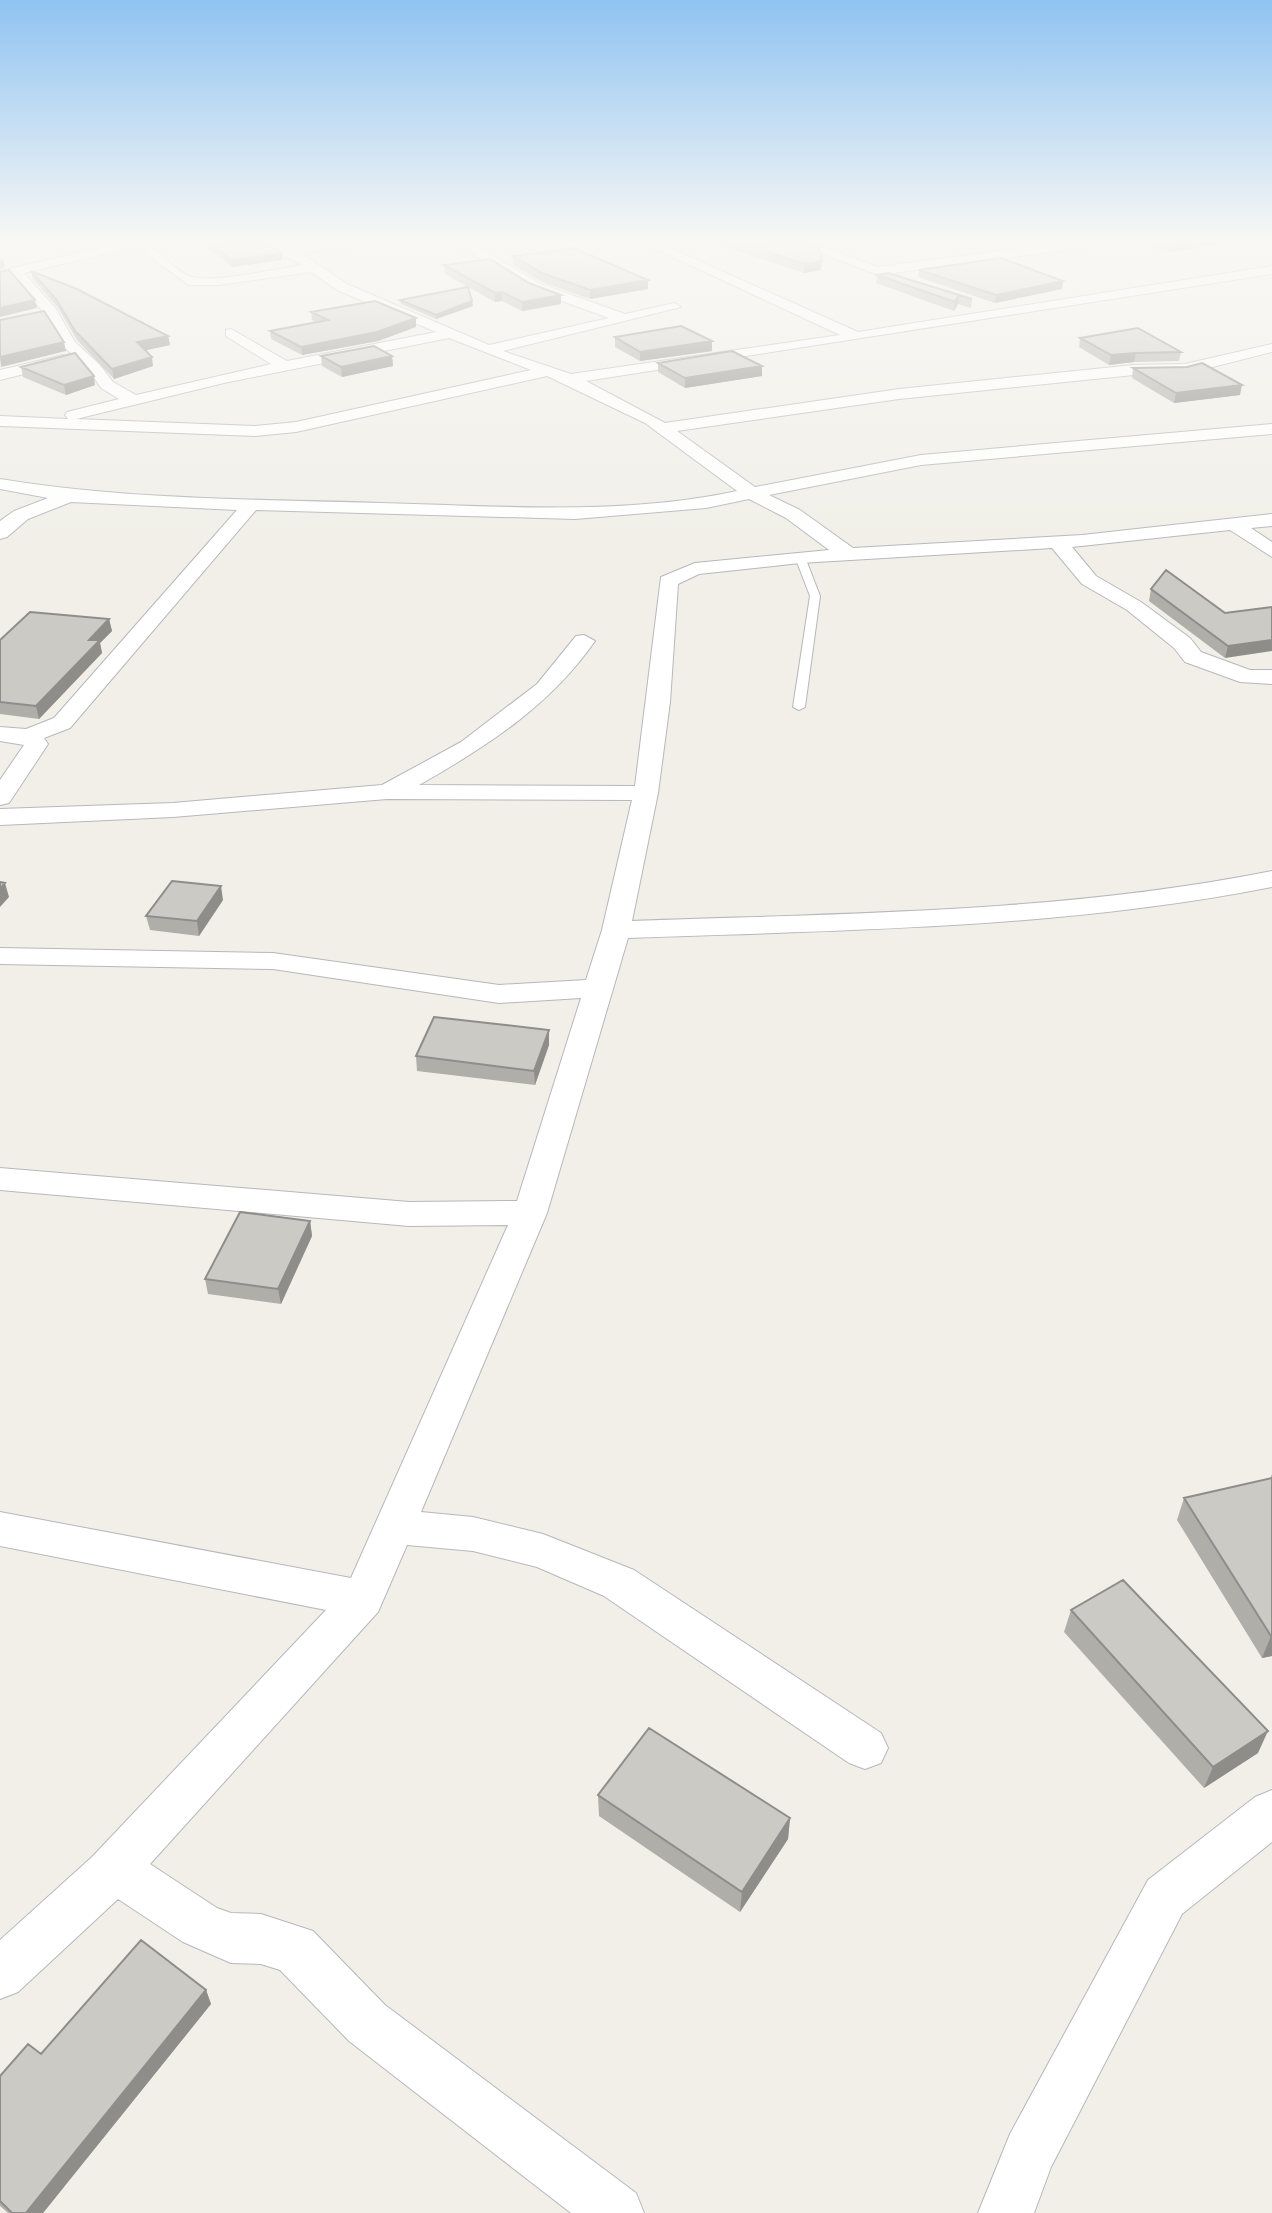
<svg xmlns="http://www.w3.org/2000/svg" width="1272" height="2213" viewBox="0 0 1272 2213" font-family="Montserrat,sans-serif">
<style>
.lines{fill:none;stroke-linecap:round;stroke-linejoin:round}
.lane-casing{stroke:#b5b8bc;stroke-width:2}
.street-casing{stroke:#b5b8bc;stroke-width:2}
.lane{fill:#fff;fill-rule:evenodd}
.street{fill:#fff;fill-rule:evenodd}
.wall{fill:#afaea9}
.shaded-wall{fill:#8f8d8a}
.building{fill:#cccac5;stroke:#8f8d8a;stroke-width:2}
</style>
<rect width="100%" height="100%" fill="#f1efe8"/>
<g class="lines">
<defs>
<path id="lane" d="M800,554L805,557L820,596L805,707L799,710L793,707L810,596L795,557Z"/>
<path id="street" d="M127,239C156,239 167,268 192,277C211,283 279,269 302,265L280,254L266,239H280L291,246L352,239H388L382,243L301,253L347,284L489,345L609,318L531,290L449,239H464L541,284L625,314L674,303L681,307L503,351L571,374L840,335L634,239H650L858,332L1272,266V274L586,381L665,423L899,389L1134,365L1185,364L1272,344V352L1185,374L1134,375L899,399L677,431L755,487L921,455L1272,424V434L921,465L769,495L800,510L853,548L1082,535L1272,514V526L1251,528L1272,542V557L1230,530L1072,547L1096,576L1141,602L1190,638L1201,652L1250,670H1272V684L1240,682L1185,662L1174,648L1127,610L1082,584L1052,548L800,563L699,574L678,584L670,702L658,793L632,921C846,913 1061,913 1272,871V887C1059,929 843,930 628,938L547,1213L421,1512L473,1517L543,1534L634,1570L881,1733L888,1748L881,1763L865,1769L849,1763L604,1596L537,1567L473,1551L407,1545L378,1612L150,1864L217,1908L231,1913L261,1914L313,1931L385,2005L636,2193L644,2213H571L349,2041L280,1970L261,1964L231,1963L183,1942L118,1899L18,1992L0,1999V1940L92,1857L326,1610L0,1546V1512L351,1578L508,1225L409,1226L0,1190V1168L409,1202L517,1201L581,998L499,1003L273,969L0,964V948L273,953L499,985L586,980L602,930L632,800L387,799L173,817L0,825V809L173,803L382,785L461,742L537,684L576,636L584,635L595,641C550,706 486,747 419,785L635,786L661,577L695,563L829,550L786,518L749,499L706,508L575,519L256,510L70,728L44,738L48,744L9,803L0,805V780L24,745L0,741V727L26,729L54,718L237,510L71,502L28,519L7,537L0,539V521L14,511L48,498L0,489V479C126,500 254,499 382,503C499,506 621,516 737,491L645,423L547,376L296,432L255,436L0,426V416L68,419L65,415L67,412L119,399L101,388L89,370L64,347L45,314L12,276L0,279V271L128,241ZM136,247L189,285H219L311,272L337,290L436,332L287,361L231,329L226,330V336L271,364L136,395L113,382L99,364L75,342L56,309L24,273ZM449,338L531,370L296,422L255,426L76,419L224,383Z
M784,239H802L878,267L1089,239H1124L1118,243L894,273L901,277L894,281Z
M63,355L71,360L68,363L0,380V370Z
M1272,1790V1842L1182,1914L1051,2167L1034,2213H978L1010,2134L1148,1880L1255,1797Z"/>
</defs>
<use href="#lane" class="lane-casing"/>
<use href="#street" class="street-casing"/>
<use href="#lane" class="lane"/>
<use href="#street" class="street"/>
</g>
<path class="wall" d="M197,239H259L282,260L232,267Z
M702,239H778L821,270L804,273Z
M1130,239H1250L1170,252Z
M513,256L648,289L590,299L542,282L513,265Z
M444,265L561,304L522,311L502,301L495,302L468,287L473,306L436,319L401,304L400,300L468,287L445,274Z
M919,270L1063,281L1062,289L995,303L918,277Z
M31,271L168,336L170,345L145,350L153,366L114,379L77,340L58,308L33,279Z
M877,275L972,299L971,308L958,304L954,311L876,283Z
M311,312L416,327L378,341L302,355L271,339L270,331L316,322L312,320Z
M615,337L712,351L640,361L615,347Z
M1080,338L1181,352L1179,361L1134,362L1109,365L1079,347Z
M321,356H392L393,366L342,377L322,366Z
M658,363L762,366V376L685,388L658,372Z
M21,367L95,385L66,395L23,377Z
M1133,368L1240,395L1174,403L1132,378Z
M1151,589L1225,613L1272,607L1225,658L1149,601Z
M109,619L112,631L100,643L102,653L39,719L0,714V640Z
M223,900L199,936L150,930L146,916Z
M549,1030V1045L535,1085L417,1071L416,1056Z
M310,1221L312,1236L281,1304L208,1294L205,1279Z
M1272,1474V1656L1262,1658L1177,1520L1184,1498L1270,1479Z
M1071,1610L1258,1753L1204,1788L1064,1632Z
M598,1795L790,1818L788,1839L740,1912L599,1816Z
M206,1990L211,2004L43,2213H8L0,2206V2076L41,2054Z"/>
<path class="shaded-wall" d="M1204,239H1250L1170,252L1171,244Z
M282,253V260L232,267L231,260Z
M3,259L5,267L0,269V260Z
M822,261L821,270L804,273L805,264Z
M648,280V289L590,299V290Z
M1063,281L1062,289L995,303L996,295Z
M502,292V301L495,302V293Z
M561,295V304L522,311V302Z
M959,295L958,304L954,311L955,302Z
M35,300L37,308L0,317V308Z
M472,301L473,306L436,319V315Z
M416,318V327L378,341L302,355L301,347Z
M168,336L170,345L138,352L137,342Z
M712,341V351L640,361V352Z
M64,342L66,351L1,367L0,357Z
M1136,353L1134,362L1109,365L1111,355Z
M392,356L393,366L342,377L341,367Z
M152,357L153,366L114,379L112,369Z
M762,366V376L685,388V378Z
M94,376L95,385L66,395L64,385Z
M1242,385L1240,395L1174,403L1176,393Z
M109,619L112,631L100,643L102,653L39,719L36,706L89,640Z
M1272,640V651L1225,658L1228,646Z
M5,883L9,897L0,907V889Z
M221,886L223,900L199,936L197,921Z
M549,1030V1045L535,1085L534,1071Z
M310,1221L312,1236L281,1304L278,1289Z
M1271,1636H1272V1656L1262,1658Z
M1268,1731L1258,1753L1204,1788L1213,1767Z
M790,1818L788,1839L740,1912L742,1892Z
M206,1990L211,2004L43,2213H26Z"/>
<path class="building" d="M205,239H259L282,253L231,260Z
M727,239H778L779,240L798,239L819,247L822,261L805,264Z
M1155,239H1204L1171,244Z
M574,248L648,280L590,290L542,273L513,256Z
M1001,258L1063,281L996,295L919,270Z
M490,259L529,283L561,295L522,302L502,292L495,293L444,265Z
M9,270L35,300L0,308V272Z
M31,271L77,289L168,336L137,342L152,357L112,369L75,331L56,299Z
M888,273L972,299L959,295L955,302L877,275Z
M468,287L472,301L436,315L400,300Z
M375,301L416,318L377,332L301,347L270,331L328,320L311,312Z
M44,311L64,342L0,357V320Z
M681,326L712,341L640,352L615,337Z
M1138,328L1181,352L1136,353L1111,355L1080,338Z
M374,346L392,356L341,367L321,356Z
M732,351L762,366L685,378L658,363Z
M75,353L94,376L64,385L21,367Z
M1202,363L1242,385L1176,393L1133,368L1187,367Z
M1166,570L1225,613L1272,607V640L1228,646L1151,589Z
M30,612L109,619L89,640H100L36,706L0,702V640Z
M172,881L221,886L197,921L146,916Z
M0,882L5,883L0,889Z
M434,1017L549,1030L534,1071L416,1056Z
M240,1212L310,1221L278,1289L205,1279Z
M1272,1478V1636H1271L1184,1498Z
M1123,1580L1268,1731L1213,1767L1071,1610Z
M649,1728L790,1818L742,1892L598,1795Z
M141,1940L206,1990L26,2213H12L0,2201V2076L28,2044L41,2054Z"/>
<linearGradient id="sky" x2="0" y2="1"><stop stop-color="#8fc3f1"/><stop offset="0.44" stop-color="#f9f8f5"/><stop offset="1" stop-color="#f9f8f5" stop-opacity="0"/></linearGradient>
<rect width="1272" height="549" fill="url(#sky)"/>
</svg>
